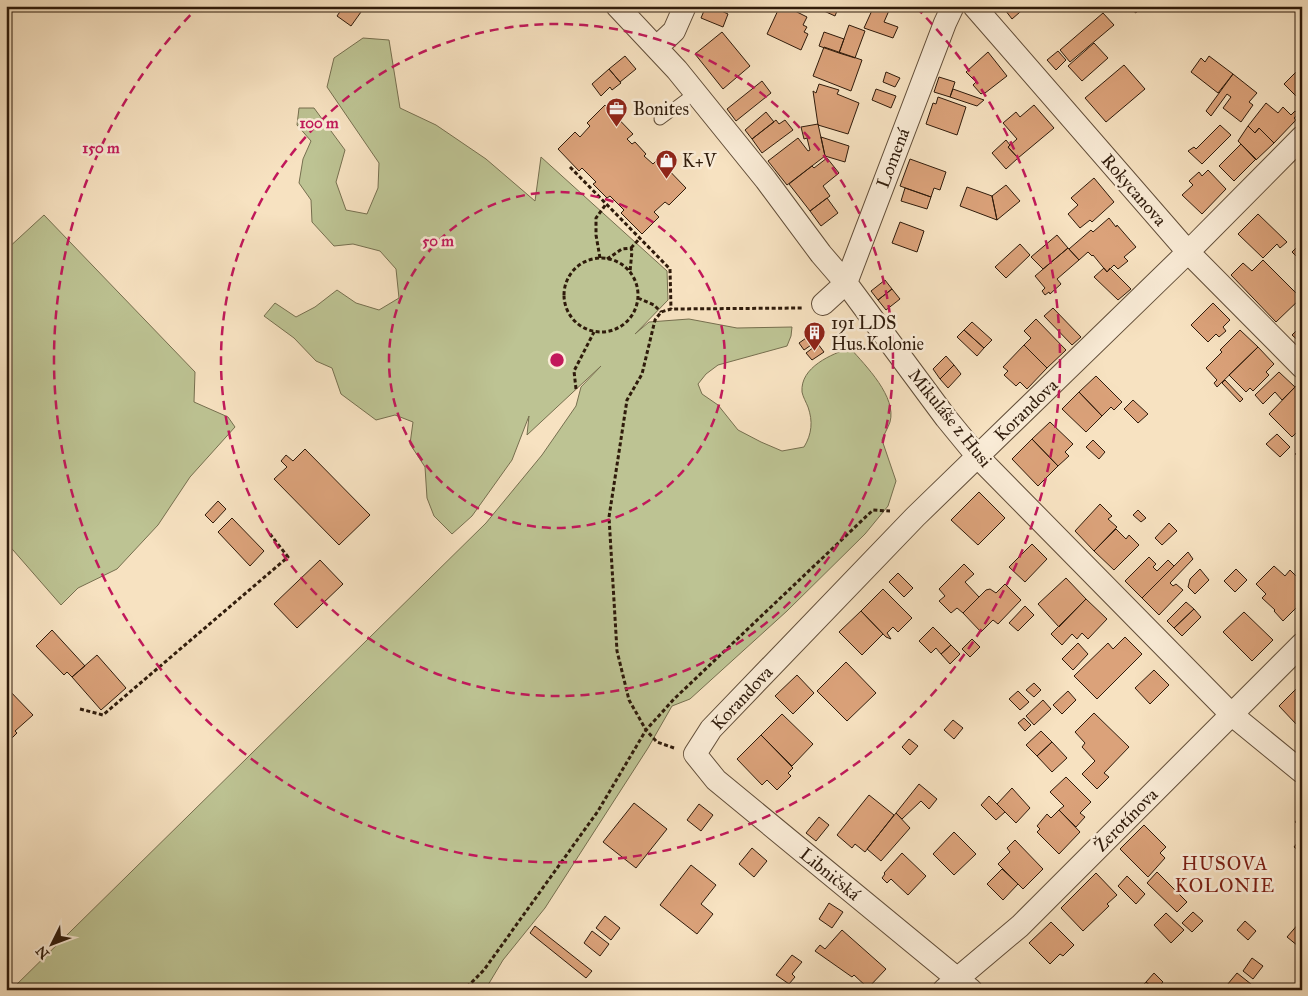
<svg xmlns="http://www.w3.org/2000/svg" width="1308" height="996" viewBox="0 0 1308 996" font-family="'IM FELL Great Primer',serif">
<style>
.green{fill:#bdc393;stroke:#766f4f}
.building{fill:#dba27a;stroke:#2f1b0b}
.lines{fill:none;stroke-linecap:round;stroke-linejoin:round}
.service-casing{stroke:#614d38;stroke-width:13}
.minor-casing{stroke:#614d38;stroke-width:24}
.path{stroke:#2f1b0b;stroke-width:3;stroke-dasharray:4 2.5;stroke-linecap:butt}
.service{stroke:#faecd7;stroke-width:11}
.minor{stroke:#faecd7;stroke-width:22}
.ring{fill:none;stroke:#c2185b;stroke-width:2.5;stroke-dasharray:9 6}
.labels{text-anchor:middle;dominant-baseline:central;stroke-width:5;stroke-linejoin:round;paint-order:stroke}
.poi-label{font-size:18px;fill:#2f1b0b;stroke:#faecd7;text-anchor:start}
.street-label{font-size:18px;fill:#2f1b0b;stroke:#faecd7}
.neighbourhood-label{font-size:19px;letter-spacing:1px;fill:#7a1f14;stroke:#faecd7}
.centre{fill:#c2185b;stroke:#faecd7;stroke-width:2.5}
.ring-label{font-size:15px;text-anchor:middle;font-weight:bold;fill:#c2185b;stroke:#faecd7;stroke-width:5;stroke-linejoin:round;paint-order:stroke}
</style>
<rect width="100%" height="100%" fill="#f7e2c1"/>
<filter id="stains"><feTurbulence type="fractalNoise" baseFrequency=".004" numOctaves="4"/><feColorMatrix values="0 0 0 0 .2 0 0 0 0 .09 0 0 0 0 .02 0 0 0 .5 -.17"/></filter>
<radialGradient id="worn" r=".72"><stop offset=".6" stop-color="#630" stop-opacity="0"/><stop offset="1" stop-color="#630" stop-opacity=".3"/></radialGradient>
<path class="green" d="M363,38L389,40L400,108L436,125L486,159L535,201L541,157L667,271L668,300L635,334L649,322L689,319L737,328L792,327L791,336L787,346L718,365L706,374L698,384L702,394L718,405L738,430L761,442L782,451L804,447C812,434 813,421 808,407C806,402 803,397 802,392C800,367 832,354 850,348C866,366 897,397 890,422C888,428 884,434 882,440L896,481L888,506L865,534L787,611L690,699L672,706L648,748L545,908L503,960L485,990H11L486,523L542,455L576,406L581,387L601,366L527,435L529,416L512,460L472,516L452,534L434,516L427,498L425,467L410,444L413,422L395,415L376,420L341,394L332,368L316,361L294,338L264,316L275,303L296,317L315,307L337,290L356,303L379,310L399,298L396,269L380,251L353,244L334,246L312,222L311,200L299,183L303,159L311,141L297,125L299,108H314L345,150L336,182L346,210L367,214L378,188L379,163L327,87L334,58Z
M44,215L195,372L194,402L228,417L235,427L190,477L158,525L117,569L78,588L61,605L6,542V250Z"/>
<path class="building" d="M344,6H353L361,12L351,26L337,16Z
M706,6H711L728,14L723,27L701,18Z
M780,6H785L807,17L803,25L807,27L804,32L808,34L801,50L767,34Z
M826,6H839L835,16L824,11Z
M874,6H891L884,22L898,27L893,38L864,28Z
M1002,6H1027L1012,19Z
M1126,6H1140L1136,13Z
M1103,13L1114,25L1070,62L1060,50Z
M849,25L865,31L855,58L839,53Z
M722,32L750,66L723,89L695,54Z
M824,32L844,39L839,53L819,46Z
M1094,43L1108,58L1082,81L1068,66Z
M824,47L862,60L851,91L813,76Z
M1058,51L1066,60L1056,70L1047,60Z
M988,52L1007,76L985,93L984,92L981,94L973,85L976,82L966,72Z
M625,56L636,69L620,82L609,69Z
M1209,56L1233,74L1218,93L1191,72L1201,58L1205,62Z
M1124,65L1145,89L1106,122L1085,98Z
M1302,66V102L1284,84Z
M609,69L621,83L612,90L610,87L601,96L592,84Z
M886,72L900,78L895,87L883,82Z
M1233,74L1257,93L1249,102L1253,105L1241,122L1223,108L1231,97L1227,94L1211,116L1206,111Z
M939,77L955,82L950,97L934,92Z
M762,81L771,93L736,121L727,109Z
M819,84L839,90L837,94L859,103L848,134L818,125L813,91L816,93Z
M876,89L896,96L891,108L872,100Z
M953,89L984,100L977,106L950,97Z
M938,97L966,107L957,135L926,124L933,103L936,104Z
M1266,103L1278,113L1283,107L1291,115L1295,111L1299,114L1294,118L1296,120L1274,143L1259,128L1255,133L1248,126Z
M605,105L633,134L627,139L632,144L635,142L646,154L644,156L653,164L658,159L686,188L669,205L665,202L654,212L659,217L642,234L621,213L624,210L610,196L607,198L593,184L596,182L582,168L579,171L558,149L575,132L580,137L590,126L587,123Z
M1034,105L1054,128L1018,158L1008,147L1017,139L1003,123L1016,112L1020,117Z
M766,112L774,122L752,139L745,130Z
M776,120L779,124L785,120L793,130L762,153L752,139Z
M818,124L825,156L787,185L768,161L798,138L808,151L810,150L807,138L804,139L801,127Z
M1220,125L1231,135L1202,164L1188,151L1194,147L1196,149Z
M1248,126L1255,133L1259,128L1274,143L1256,160L1238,141Z
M821,137L849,146L845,162L825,156Z
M1006,140L1010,145L1008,147L1018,158L1006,169L992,153Z
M1241,144L1256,159L1234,181L1219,166Z
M827,158L839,173L823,186L830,196L810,211L789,184L812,166L814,168Z
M910,159L946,172L940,190L934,188L931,197L900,186Z
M1208,170L1226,189L1202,214L1182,195L1193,185L1189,181L1199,172L1202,176Z
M1094,178L1114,202L1092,222L1090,220L1080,228L1068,214L1078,205L1071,198Z
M1006,185L1020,201L997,220L992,196Z
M967,187L992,196L997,220L960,206Z
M905,188L931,197L927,209L901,201Z
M827,198L838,213L821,226L810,211Z
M1258,214L1287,242L1280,248L1277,244L1263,258L1238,234Z
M1109,218L1116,227L1117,225L1136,247L1124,257L1128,261L1118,269L1114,265L1107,272L1093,255L1092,256L1088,252L1079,260L1069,249L1091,230L1093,232Z
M900,222L924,231L917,252L892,243Z
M1057,235L1068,248L1043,269L1031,257Z
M1020,244L1030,255L1006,278L995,267Z
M1300,244L1302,245V262L1292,252Z
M1068,248L1079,260L1057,279L1061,284L1050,294L1049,292L1045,295L1042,291L1045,288L1035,276Z
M1263,260L1301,298L1276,322L1231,275L1243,263L1252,271Z
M1104,268L1107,272L1110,268L1131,289L1118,300L1094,277Z
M885,280L892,289L878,300L871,291Z
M892,289L900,299L886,310L878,300Z
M1213,303L1230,320L1223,327L1226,331L1219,337L1216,334L1208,342L1191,325Z
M1053,308L1081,337L1072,345L1044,316Z
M1036,319L1066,350L1047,368L1024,345L1031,338L1024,331Z
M972,322L992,340L984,348L964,330Z
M1302,325V344L1292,335Z
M964,330L984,348L977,356L957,337Z
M1240,330L1258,347L1217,387L1214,383L1217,380L1206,368L1222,352L1220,350Z
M809,336L814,343L804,350L799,343Z
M818,344L824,352L812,360L806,353Z
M1024,345L1047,368L1027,389L1020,382L1016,386L1004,375L1008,371L1003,367Z
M1258,347L1274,364L1266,372L1269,375L1253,391L1250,388L1246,392L1229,375Z
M946,356L954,365L940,379L933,369Z
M954,365L961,374L948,388L940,379Z
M1279,372L1295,387L1282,400L1275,392L1263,404L1255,395Z
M1096,376L1122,402L1114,410L1111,407L1102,416L1079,392Z
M1225,380L1243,399L1240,402L1222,383Z
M1296,386L1302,392V427L1292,437L1269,414Z
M1079,392L1102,416L1086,432L1062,409Z
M1133,400L1148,414L1138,423L1124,409Z
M1050,422L1073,444L1065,452L1069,456L1058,466L1032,439Z
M1277,434L1290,447L1280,457L1266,444Z
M1032,439L1058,466L1038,486L1012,459Z
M1093,440L1105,452L1099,459L1086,447Z
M1302,447V460L1295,454Z
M305,449L370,515L339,545L274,479L287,467L281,461L286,455L293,461Z
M979,492L1005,518L978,545L951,520Z
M218,501L226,509L213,523L205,515Z
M1100,504L1112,516L1108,519L1117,527L1094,551L1075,531Z
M1138,510L1146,518L1141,522L1133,515Z
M232,518L264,551L250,566L218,532Z
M1169,523L1177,531L1162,545L1155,538Z
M1116,529L1126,539L1129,535L1139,545L1114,570L1094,551Z
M1032,544L1047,559L1025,582L1009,567Z
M1188,552L1193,559L1170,583L1173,586L1176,584L1183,590L1159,615L1142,598Z
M1149,557L1156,564L1153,567L1157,571L1168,560L1174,566L1142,598L1125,581Z
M320,560L343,584L297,628L274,604Z
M964,564L974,574L965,582L979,597L963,613L957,608L951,613L939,601L945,596L939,589Z
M1274,566L1285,576L1290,570L1302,582V602L1283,621L1274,611L1275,610L1262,598L1266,594L1256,584Z
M1200,569L1209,580L1195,594L1188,587L1190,579Z
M1236,569L1247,580L1235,592L1224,581Z
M898,573L913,588L904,597L889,582Z
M1066,578L1086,599L1059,627L1038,604Z
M1005,584L1021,600L998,624L993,620L981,632L963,613L986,590L990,589L996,593Z
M883,589L912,618L898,632L893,627L887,633L891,639L886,637L861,611Z
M1086,599L1107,619L1088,639L1082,633L1077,639L1072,634L1062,645L1051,634Z
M1186,602L1194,609L1174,628L1167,621Z
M1025,606L1034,615L1018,631L1009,623Z
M1194,609L1201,617L1182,636L1174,628Z
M861,611L883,634L862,655L839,632Z
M1244,612L1273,640L1252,661L1223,632Z
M933,627L951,645L941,654L936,648L931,653L919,641Z
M52,630L85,666L72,677L67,672L64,675L36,646Z
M1125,637L1142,654L1097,699L1074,676L1108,643L1113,649Z
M972,639L980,647L970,657L962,649Z
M1078,643L1088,654L1073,670L1062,659Z
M951,645L960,654L950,664L941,654Z
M97,655L126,688L101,710L72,677Z
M846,662L876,693L847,721L817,691Z
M1154,670L1169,685L1150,704L1135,688Z
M797,675L814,693L793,714L775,696Z
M1034,683L1041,690L1034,697L1026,690Z
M1302,683V721L1297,725L1279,706Z
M6,687L33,715L15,731L17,733L8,742L6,739Z
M1018,691L1029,702L1020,710L1009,699Z
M1068,691L1076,700L1062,714L1053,705Z
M1043,700L1051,709L1034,725L1026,716Z
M1094,713L1129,747L1104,773L1109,777L1097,789L1082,774L1095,761L1082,747L1085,743L1075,732Z
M782,714L813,744L792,766L761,735Z
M1024,718L1031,725L1025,731L1018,723Z
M953,720L963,728L954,739L944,730Z
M1041,731L1052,742L1037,756L1026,745Z
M761,735L793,768L788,773L791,776L777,790L767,780L762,785L737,759Z
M909,739L918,746L910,755L902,747Z
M1052,742L1067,758L1052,772L1037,756Z
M1066,777L1091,802L1080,813L1085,817L1076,827L1059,810L1064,806L1050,792Z
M919,784L937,799L929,809L921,801L902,819L896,813Z
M1012,788L1030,808L1016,823L997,804Z
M869,795L894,815L865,852L855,844L852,848L837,835Z
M989,796L1005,812L996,820L981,805Z
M634,803L667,829L636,868L603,842Z
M699,804L713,815L701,831L687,820Z
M1059,810L1080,832L1059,854L1037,832L1040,829L1037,826L1047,814L1051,818Z
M896,813L910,828L881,861L867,849Z
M1302,814V828L1295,822Z
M819,817L829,825L816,841L806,833Z
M1144,825L1166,847L1160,853L1165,858L1148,877L1120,849Z
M954,832L976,854L954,875L933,854Z
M1302,837V853L1294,847Z
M1015,840L1043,869L1023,889L998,864L1010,852L1007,848Z
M752,848L767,861L754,877L739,864Z
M902,853L926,876L908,895L891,879L887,883L882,878L885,874L884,873Z
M691,865L716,885L701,904L713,914L697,934L660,905Z
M1002,869L1018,884L1003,900L987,884Z
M1157,872L1187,902L1177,912L1147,883Z
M1096,873L1117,895L1107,904L1109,906L1083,931L1061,908Z
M1127,876L1145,894L1136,904L1118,886Z
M829,903L843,912L832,928L819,919Z
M1193,912L1203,921L1192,932L1182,923Z
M1166,913L1184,930L1171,943L1154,925Z
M605,916L620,928L611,940L596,928Z
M1245,921L1256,931L1248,940L1237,930Z
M1051,922L1074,945L1063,956L1060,954L1050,964L1029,943Z
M1300,922L1301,923L1299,925L1302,927V941L1298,946L1287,937Z
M535,926L592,971L586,978L530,933Z
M842,930L886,969L868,988L854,975L852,977L815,951L820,945L825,949Z
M592,931L609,944L600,956L584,943Z
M792,955L802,962L792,974L795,977L789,984L776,975Z
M1252,958L1263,966L1253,979L1243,971Z
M1154,973L1163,982L1156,990L1146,982Z
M1237,973L1256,988L1255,990H1234L1227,985Z
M1146,982L1154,990H1138Z"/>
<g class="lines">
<defs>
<path id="service" d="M660,119L695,93"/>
<path id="minor" d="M617,6L677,70L766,180L821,254L846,283L946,418L978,457L1231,714L1302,772
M974,6L1188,252L1302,367
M657,47L674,31L685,6
M823,304L846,283L945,23L953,6
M944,990L1020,926L1302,644
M971,990L716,780L695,754L711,729L915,517L1188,252L1302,137"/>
</defs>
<use href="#service" class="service-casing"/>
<use href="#minor" class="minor-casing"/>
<path class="path" d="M570,167L670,269L671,309
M631,248L640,238
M564 295a37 37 0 1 1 74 0a37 37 0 1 1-74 0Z
M600,258L596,235V218L606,204
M607,259L622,249L631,248L632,251L630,272
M638,298L654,305L661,312
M576,389L574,371L594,332
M80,709L103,715L288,557L270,534
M674,748L657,742L646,730L629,700L617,651L609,517L627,400L642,374L655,320L661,312L671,309L802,308
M461,990L470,984L484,970L598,811L646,730L674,699L873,510L890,511"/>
<use href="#service" class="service"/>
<use href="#minor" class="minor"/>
</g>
<g class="ring">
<circle cx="557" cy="360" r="168"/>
<circle cx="557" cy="360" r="336"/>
<path d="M916 7A503 503 0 1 1 198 7"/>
</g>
<defs>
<symbol id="office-pin" viewBox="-11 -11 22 30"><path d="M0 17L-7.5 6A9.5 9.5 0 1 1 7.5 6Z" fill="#8f2418" stroke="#faecd7"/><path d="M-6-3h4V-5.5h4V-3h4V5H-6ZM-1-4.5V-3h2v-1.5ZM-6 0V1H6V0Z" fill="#fff"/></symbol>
<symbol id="shop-pin" viewBox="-11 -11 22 30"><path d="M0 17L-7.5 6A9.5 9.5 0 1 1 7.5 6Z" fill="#8f2418" stroke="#faecd7"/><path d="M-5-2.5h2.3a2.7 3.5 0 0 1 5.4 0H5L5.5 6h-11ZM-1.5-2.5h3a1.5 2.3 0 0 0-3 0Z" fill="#fff"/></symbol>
<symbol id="building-pin" viewBox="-11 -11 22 30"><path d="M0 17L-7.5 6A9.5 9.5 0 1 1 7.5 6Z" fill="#8f2418" stroke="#faecd7"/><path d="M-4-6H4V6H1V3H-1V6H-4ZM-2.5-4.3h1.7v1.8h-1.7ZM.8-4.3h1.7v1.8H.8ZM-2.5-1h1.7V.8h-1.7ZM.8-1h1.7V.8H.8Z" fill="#fff"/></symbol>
</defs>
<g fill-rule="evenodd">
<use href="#office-pin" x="604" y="96" width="25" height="34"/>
<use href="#shop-pin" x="654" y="148" width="25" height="34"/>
<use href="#building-pin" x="802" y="320" width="25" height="34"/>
</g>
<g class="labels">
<g class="poi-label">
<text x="633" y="109">Bonites</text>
<text x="682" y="161">K+V</text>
<text x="831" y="323">191 LDS<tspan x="831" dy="21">Hus.Kolonie</tspan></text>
</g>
<g class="street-label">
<text transform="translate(893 158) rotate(-69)">Lomená</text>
<text transform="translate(1134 190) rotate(49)">Rokycanova</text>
<text transform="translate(1026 410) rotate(-44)">Korandova</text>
<text transform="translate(950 418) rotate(51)">Mikuláše z Husi</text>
<text transform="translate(742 698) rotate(-47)">Korandova</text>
<text transform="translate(1126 820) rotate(-45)">Žerotínova</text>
<text transform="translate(830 874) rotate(39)">Libničská</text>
</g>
<g class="neighbourhood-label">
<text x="1225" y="863">HUSOVA<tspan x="1225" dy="22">KOLONIE</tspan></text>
</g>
</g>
<circle cx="557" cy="360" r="8" class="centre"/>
<g class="ring-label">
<text x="319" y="128">100 m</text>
<text x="101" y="153">150 m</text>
<text x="438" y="246">50 m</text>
</g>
<rect width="1308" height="996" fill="none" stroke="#f7e2c1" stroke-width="25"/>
<rect x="8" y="8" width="1293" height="981" fill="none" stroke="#2f1b0b" stroke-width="2.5"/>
<rect x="12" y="12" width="1283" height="971" fill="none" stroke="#2f1b0b"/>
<g transform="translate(52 944) rotate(228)" stroke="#faecd7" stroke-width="4" paint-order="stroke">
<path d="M0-4L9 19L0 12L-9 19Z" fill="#2f1b0b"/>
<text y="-8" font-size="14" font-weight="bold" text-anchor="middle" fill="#2f1b0b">N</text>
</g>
<rect width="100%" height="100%" filter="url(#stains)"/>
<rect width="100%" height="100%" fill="url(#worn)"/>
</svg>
